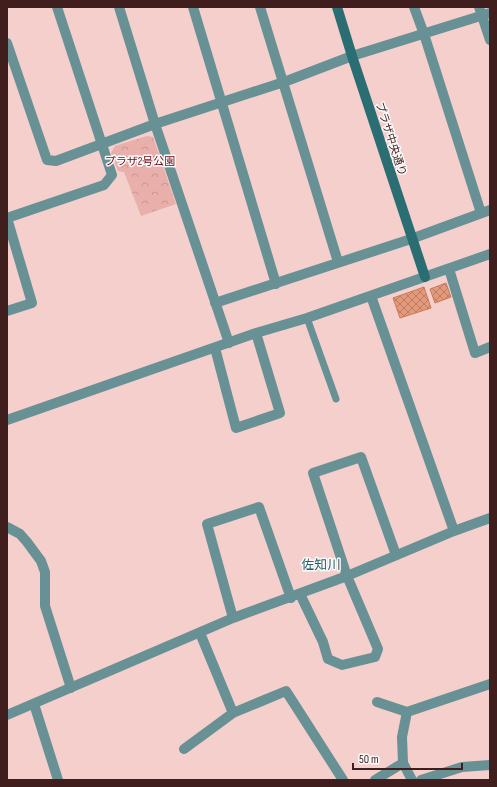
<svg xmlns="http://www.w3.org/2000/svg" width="497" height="787" viewBox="0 0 497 787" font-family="'Sofia Sans Condensed','Noto Sans JP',sans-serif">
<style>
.park{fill:url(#park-crowns)}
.building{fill:url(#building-cross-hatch);stroke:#c77b5c}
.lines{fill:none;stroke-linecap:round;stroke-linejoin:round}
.lane{stroke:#689195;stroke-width:7}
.street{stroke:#689195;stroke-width:10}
.secondary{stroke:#2a6e74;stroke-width:10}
.labels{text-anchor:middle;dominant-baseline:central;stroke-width:3;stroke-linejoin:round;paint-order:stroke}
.street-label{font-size:11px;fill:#401e1d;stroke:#fafafa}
.park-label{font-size:11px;fill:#6e0b15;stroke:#fafafa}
.quarter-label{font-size:13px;fill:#286267;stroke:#fafafa}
</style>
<defs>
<pattern id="park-crowns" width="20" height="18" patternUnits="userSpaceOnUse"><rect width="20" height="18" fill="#e9afab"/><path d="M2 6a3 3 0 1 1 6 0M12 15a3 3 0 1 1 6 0" fill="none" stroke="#c99693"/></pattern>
<pattern id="building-cross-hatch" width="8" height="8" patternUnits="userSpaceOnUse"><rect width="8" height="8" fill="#e4997a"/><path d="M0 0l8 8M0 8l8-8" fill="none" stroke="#ba7c63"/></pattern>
</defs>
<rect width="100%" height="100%" fill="#f4cfcc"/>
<path class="park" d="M147,136L153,137L176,204L141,216L124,172L118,171L111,153L115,146Z"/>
<path class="building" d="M446,283L451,297L435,303L430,289Z
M424,287L431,308L400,318L393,298Z"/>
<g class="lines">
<path class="lane" d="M307,318L336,399"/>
<path class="street" d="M119,7L155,124L229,343
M193,7L276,284
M260,7L338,262
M414,7L424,34L481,213
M479,7L490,40
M7,43L47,160L56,161L155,124L284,82L352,56L490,13
M7,218L104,185L112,175L57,7
M449,269L475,353L490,347
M371,296L454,531
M215,303L411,239L490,210
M7,311L32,303L7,218
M215,348L236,428L280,413L256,333
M7,420L256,333L307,318L490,254
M7,527L20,534L27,542L41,561L45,572V606L71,688
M300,594L323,642L328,659L342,665L375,657L378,649L347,576L313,473L361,457L396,555
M233,618L207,524L259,507L291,598
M200,633L233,713
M377,702L407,712L490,684
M34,704L58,780
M407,712L402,737L403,763L412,780
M7,715L233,618L347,576L454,531L490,518
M184,749L233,713L286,691L343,780
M375,780L403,763
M421,780L462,767L490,765"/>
<path class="secondary" d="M337,7L352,56L425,277"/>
</g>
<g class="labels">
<g class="street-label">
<text transform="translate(391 139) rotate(72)">プラザ中央通り</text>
</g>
<g class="park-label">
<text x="140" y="161">プラザ2号公園</text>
</g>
<g class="quarter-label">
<text x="321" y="565">佐知川</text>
</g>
</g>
<rect width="497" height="787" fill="none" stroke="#401e1d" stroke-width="16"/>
<path d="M353 763v6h109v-6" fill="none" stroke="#401e1d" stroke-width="2"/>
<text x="359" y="763" font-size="12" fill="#401e1d" stroke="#fafafa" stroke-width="3" paint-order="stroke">50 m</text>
</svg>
